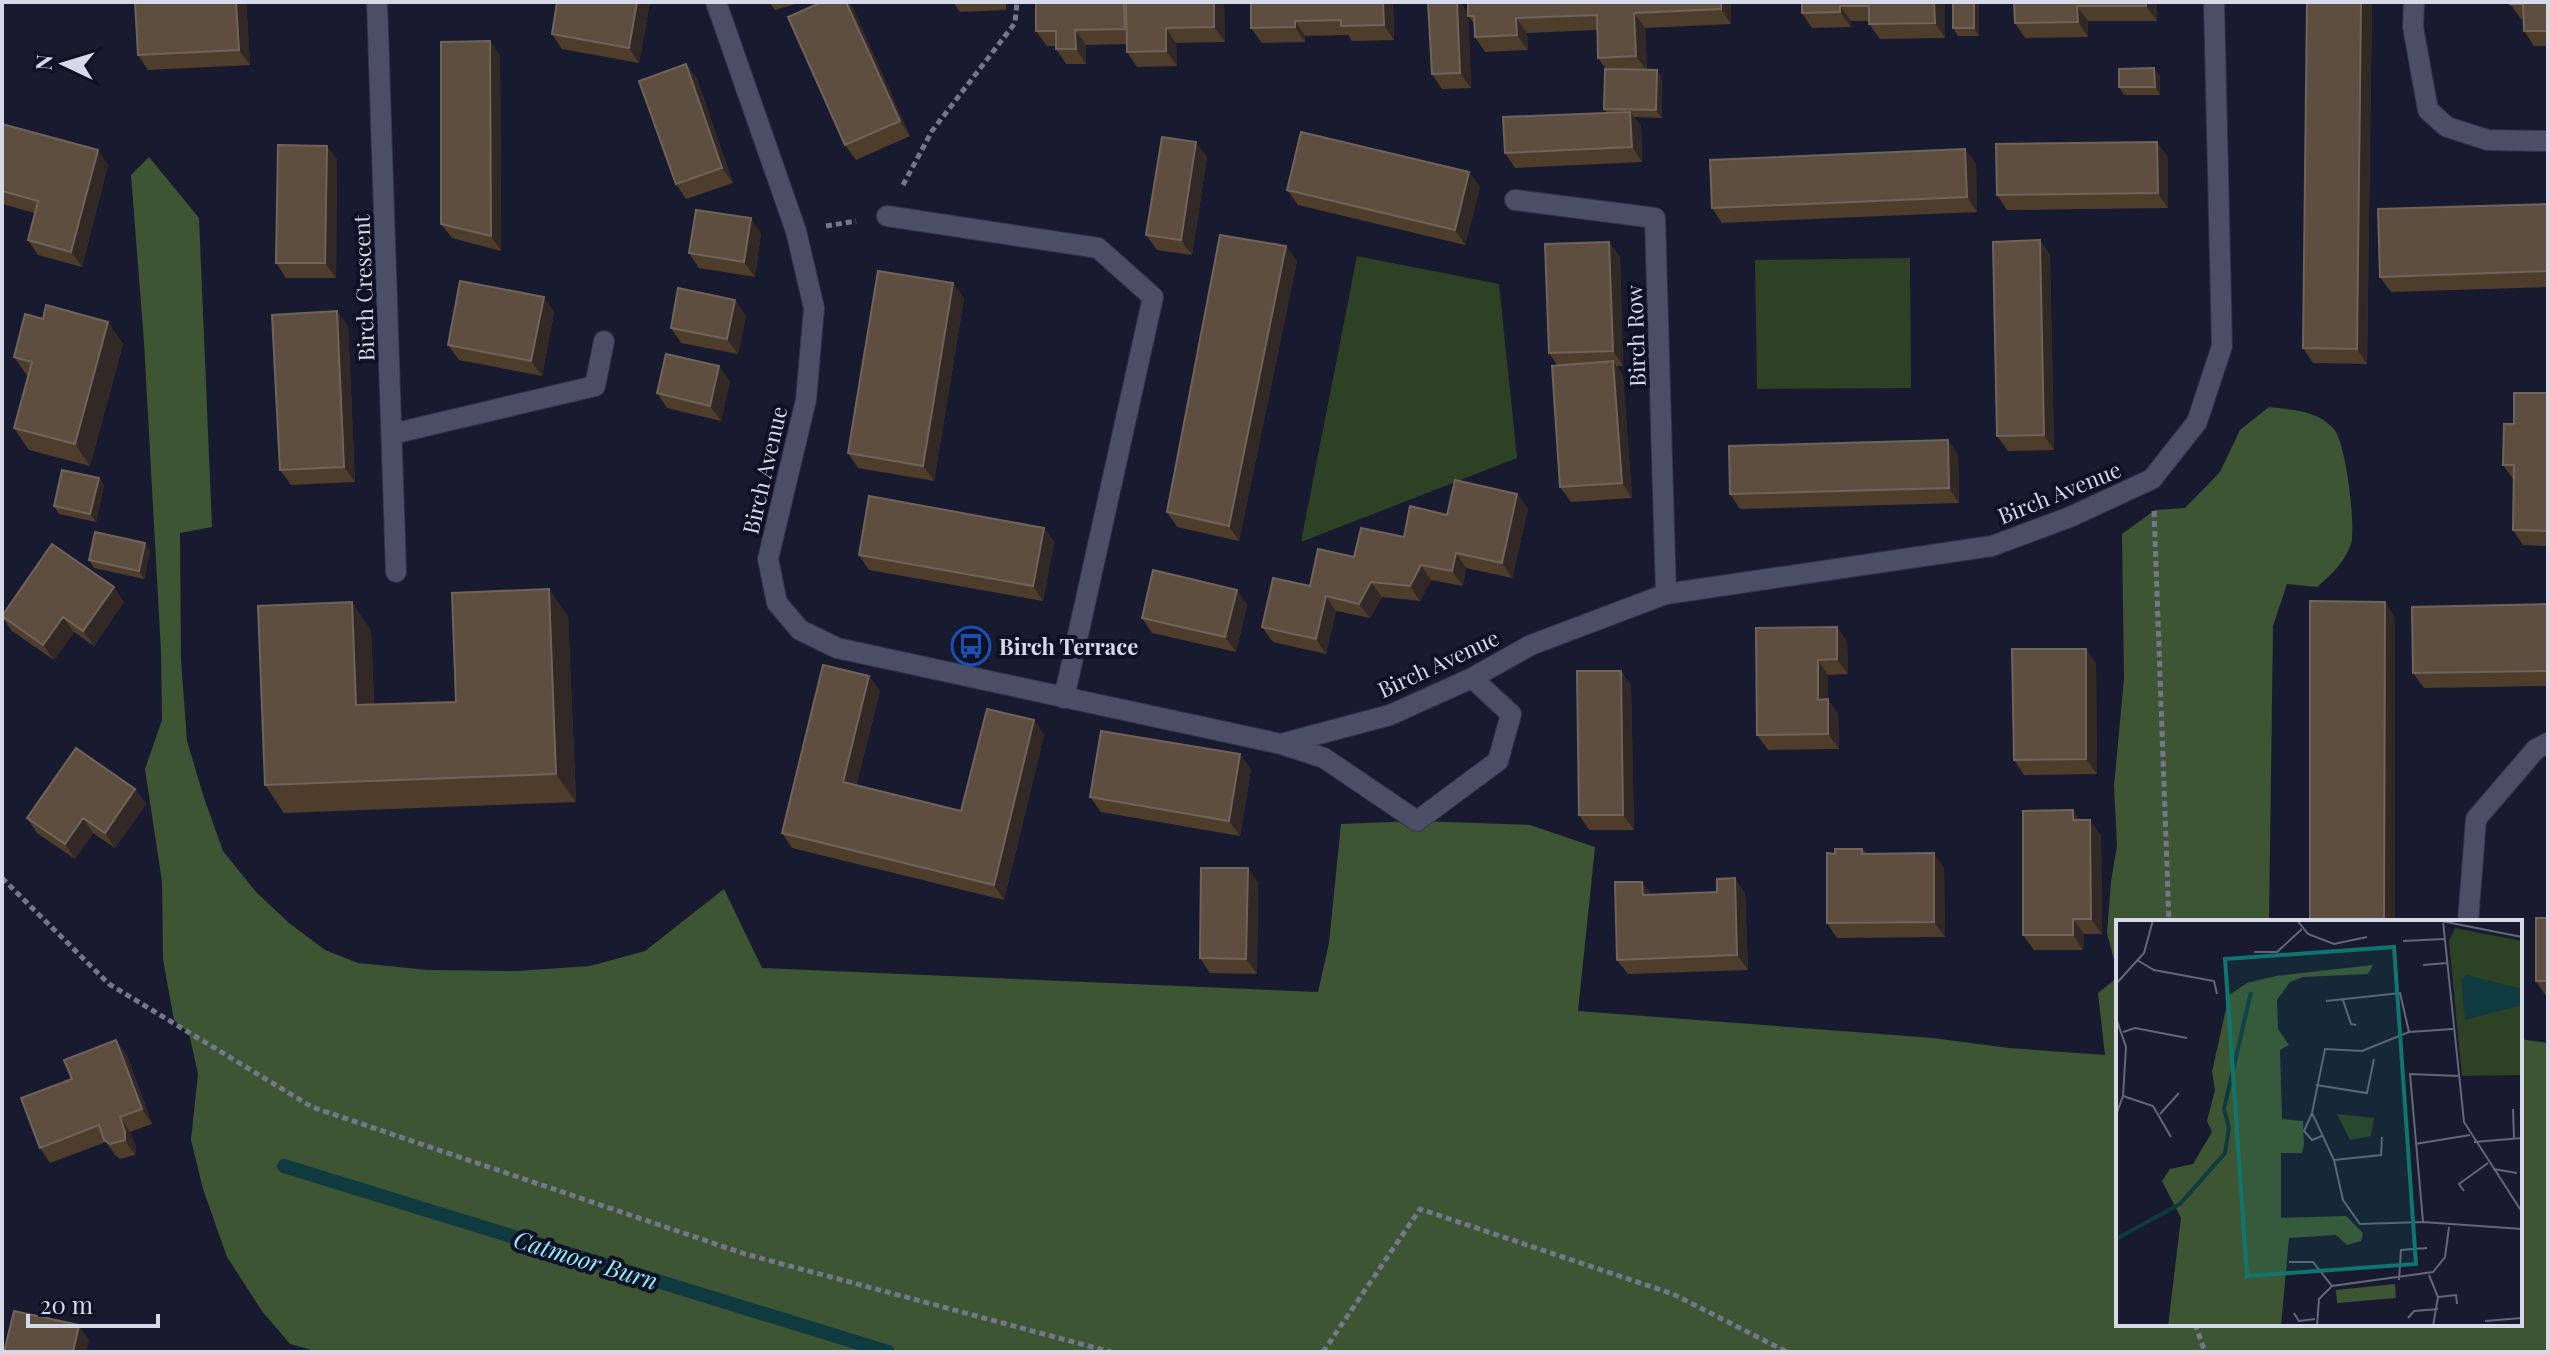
<svg xmlns="http://www.w3.org/2000/svg" width="2550" height="1354" viewBox="0 0 2550 1354" font-family="'Playfair Display',serif">
<style>
.green{fill:#2d4124}
.forest{fill:#3e5534}
.lines{fill:none;stroke-linecap:round;stroke-linejoin:round}
.stream{stroke:#0f3b40;stroke-width:14}
.minor-casing{stroke:#323445;stroke-width:22}
.path{stroke:#747789;stroke-width:5;stroke-dasharray:6 4;stroke-linecap:butt}
.minor{stroke:#4a4e67;stroke-width:20}
.wall{fill:#4e3d2b}
.shaded-wall{fill:#322825}
.building{fill:#5d4e40;stroke:#70635a;stroke-width:2}
.labels{text-anchor:middle;dominant-baseline:central;stroke-width:8;stroke-linejoin:round;paint-order:stroke}
.street-label{font-size:22px;fill:#d6d9e8;stroke:#0f1125}
.poi-label{font-size:22px;font-weight:bold;fill:#d6d9e8;stroke:#0f1125;text-anchor:start}
.water-label{font-size:24px;font-style:italic;fill:#90edf7;stroke:#0f1125}
.inset-river{fill:none;stroke:#0f3b40;stroke-width:4}
.inset-road{fill:none;stroke:#64667a;stroke-width:2}
.view{fill:#0f766e;fill-opacity:0.15;stroke:#0f766e;stroke-width:4}
.inset-edge{fill:none;stroke:#d6d9e8;stroke-width:4}
</style>
<rect width="100%" height="100%" fill="#181a30"/>
<path class="green" d="M1357,256L1499,284L1517,458L1301,542Z
M1910,258L1911,388L1757,389L1755,260Z"/>
<path class="forest" d="M149,157L199,218L212,527L180,533L181,660L187,741L204,798L223,851L256,892L289,923L325,950L358,963L428,970L517,971L590,966L645,951L724,889L762,968L1318,992L1329,943L1341,824L1417,821L1530,825L1595,847L1578,1011L1933,1038L2009,1048L2105,1055L2098,993L2118,977V1324H2520V1039L2548,1043V1352H319L290,1344L262,1311L227,1257L203,1189L191,1140L198,1074L189,1033L174,1020L163,959L162,882L145,769L162,720L161,652L144,342L131,175Z
M2269,407C2292,410 2316,410 2333,428C2346,440 2356,527 2351,544C2344,563 2332,574 2317,587L2287,584L2273,626L2269,922H2118V975L2107,933L2111,881L2117,846L2114,786L2124,679L2122,534L2155,510L2185,508L2220,472L2240,430Z"/>
<g class="lines">
<path class="stream" d="M284,1166L888,1352"/>
<defs>
<path id="minor" d="M377,2L396,572
M716,2L796,231L814,308L806,400L768,559L777,603L800,630L837,648L1281,744L1390,715L1472,678L1531,645L1666,594L1992,546L2070,517L2152,479L2197,422L2222,346L2214,2
M2414,2L2413,27L2428,110L2447,127L2488,140L2548,141
M1515,200L1655,218L1666,594
M887,216L1098,248L1153,297L1064,698
M392,434L595,386L604,341
M1281,744L1324,758L1417,821L1498,761L1511,714L1472,678
M2468,922L2476,819L2536,749L2548,743"/>
</defs>
<use href="#minor" class="minor-casing"/>
<path class="path" d="M903,185L932,131L1015,23L1017,2
M826,226L856,221
M2154,511L2169,922
M2,878L109,984L312,1107L745,1254L1111,1352
M2195,1324L2205,1352
M1323,1352L1420,1209L1673,1294L1787,1352"/>
<use href="#minor" class="minor"/>
</g>
<path class="wall" d="M135,2H246L250,65L148,70L138,55Z
M650,2L639,63L562,49L552,34Z
M769,2H802L775,10Z
M822,2H848L853,8L910,136L856,160L845,145Z
M953,2H1006V10L960,12Z
M1224,2L1225,42L1176,43L1177,66L1137,67L1127,52V44L1086,45V64H1066L1056,49V46H1047L1036,31Z
M1251,2H1393L1394,40L1352,41L1348,35L1305,36V42L1262,43L1251,28Z
M1428,2H1460L1468,14L1471,88L1442,89L1432,74Z
M1731,2V24L1645,28L1647,70L1662,77V118L1634,117L1641,126L1642,162L1515,168L1505,153L1606,112L1604,109L1606,69L1598,58L1597,30L1527,33L1528,50L1485,52L1475,37V25L1468,16Z
M1802,2H1945V38L1880,39L1869,24V21H1851V27L1812,28L1802,13Z
M1953,2H1979V36H1958L1953,28Z
M2014,2H2157V21H2088V37L2025,38L2015,23Z
M2307,2H2372L2367,364L2313,363L2303,348Z
M2548,2V46H2534L2524,31L2523,19H2521L2510,4Z
M490,41L500,56L501,251L452,238L441,224Z
M686,64L697,79L733,183L686,199L676,184Z
M2160,76V95H2124L2119,87Z
M2,124L108,165L82,267L38,255L28,240L35,213L2,204Z
M327,146L337,160L336,278H286L276,263Z
M1965,149L1976,164L1977,212L1722,223L1712,208Z
M1207,157L1192,255L1157,250L1146,235Z
M2168,157V208L2007,210L1997,195Z
M1469,172L1480,187L1465,245L1298,205L1287,190Z
M2548,204V287L2391,292L2380,277Z
M761,233L755,277L699,268L689,253Z
M2040,240L2050,255L2054,450L2008,451L1997,436Z
M1609,242L1620,257L1623,366H1617L1623,376L1632,498L1571,502L1560,487L1557,365L1549,353Z
M1297,261L1239,541L1177,527L1167,512Z
M953,283L964,298L934,481L858,468L848,453Z
M554,312L542,376L459,360L448,345Z
M746,315L738,354L681,343L671,328Z
M43,319L108,322L123,344L90,466L29,450L14,428L28,377L14,357Z
M348,326L355,482L291,485L280,470Z
M730,381L721,421L667,408L657,393Z
M2548,393V546L2523,545L2513,530V479L2503,465Z
M1948,440L1958,455L1959,503L1740,509L1730,494Z
M99,478L104,485L96,522L59,514L54,506Z
M1517,494L1528,509L1512,578L1466,568L1463,586L1431,580L1420,601L1382,597L1370,618L1336,611L1326,654L1273,642L1262,627L1310,586L1354,557L1404,537L1447,515Z
M1044,528L1054,542L1043,601L869,570L859,555Z
M150,551L144,579L94,568L89,560Z
M1237,590L1247,605L1236,652L1152,633L1142,618Z
M124,602L94,646L74,632L54,660L12,631L2,617Z
M2548,604V686L2424,688L2413,673Z
M568,616L576,802L284,813L265,785L371,630L374,705L456,702Z
M1837,627L1847,642L1848,674L1828,675V700L1838,714L1839,749L1768,750L1757,735Z
M2086,649L2096,664L2097,774L2024,775L2014,760Z
M1621,671L1631,686L1634,830H1589L1579,815Z
M869,676L880,691L856,786L961,811L1034,720L1044,735L1004,900L792,848L782,833Z
M1251,769L1240,836L1101,812L1090,797Z
M135,789L146,804L115,848L93,833L75,859L37,833L27,818Z
M2080,820L2101,835L2102,934H2084L2083,950H2034L2023,935Z
M1862,849L1866,853L1944,868L1945,937L1837,938L1827,923L1835,854Z
M1248,868L1258,883L1257,974L1210,973L1200,958Z
M1745,893L1748,970L1628,974L1617,960L1651,894Z
M2548,918V996H2546L2536,981Z
M127,1055L152,1124L130,1132L136,1147L135,1155L120,1159L115,1155L106,1142L50,1163L40,1148L72,1079Z"/>
<path class="shaded-wall" d="M236,2H246L250,65L239,50Z
M637,2H650L639,63L629,48Z
M846,2H848L853,8L910,136L900,121Z
M1214,2H1224L1225,42L1214,27Z
M1383,2H1393L1394,40L1384,25Z
M1457,2H1460L1468,14L1471,88L1460,73Z
M1721,2H1731V24L1721,9Z
M1934,2H1945V38L1935,23Z
M1974,2H1979V36L1974,28Z
M2146,2H2157V21L2146,6Z
M2361,2H2372L2367,364L2357,349Z
M1840,6L1851,21V27L1840,12Z
M2077,6L2088,21V37L2078,22Z
M1634,13L1645,28L1647,71L1636,56Z
M1516,18L1527,33L1528,50L1517,35Z
M1295,21L1305,36V42L1295,27Z
M1166,28L1176,43L1177,66L1166,51Z
M1075,30L1086,45V64L1076,49Z
M490,41L500,56L501,251L491,236Z
M686,64L697,79L733,183L722,168Z
M2154,68L2160,76V95L2155,87Z
M1657,70L1662,77V118L1656,110Z
M1630,112L1641,126L1642,162L1632,147Z
M1196,142L1207,157L1192,255L1181,240Z
M2157,142L2168,157V208L2158,193Z
M327,146L337,160L336,278L325,263Z
M1965,149L1976,164L1977,212L1967,197Z
M98,150L108,165L82,267L71,252Z
M1469,172L1480,187L1465,245L1455,230Z
M751,218L761,233L755,277L744,262Z
M2040,240L2050,255L2054,450L2044,435Z
M1609,242L1620,257L1623,366L1613,351Z
M1286,246L1297,261L1239,541L1229,526Z
M953,283L964,298L934,481L923,466Z
M544,297L554,312L542,376L531,361Z
M735,300L746,315L738,354L727,339Z
M337,311L348,326L355,482L344,467Z
M108,322L123,344L90,466L75,444Z
M1613,361L1623,376L1632,498L1622,483Z
M719,366L730,381L721,421L710,406Z
M1948,440L1958,455L1959,503L1949,488Z
M99,478L104,485L96,522L90,514Z
M1517,494L1528,509L1512,578L1502,563Z
M1044,528L1054,542L1043,601L1033,586Z
M145,543L150,551L144,579L139,571Z
M1456,553L1466,568L1463,586L1452,571Z
M1421,565L1431,580L1420,601L1410,586Z
M1371,582L1382,597L1370,618L1359,604Z
M114,587L124,602L94,646L83,631Z
M549,589L568,616L576,802L556,774Z
M1237,590L1247,605L1236,652L1225,637Z
M1326,596L1336,611L1326,654L1316,639Z
M352,602L371,630L375,733L356,705Z
M2385,602L2395,617V922H2384Z
M63,617L74,632L54,660L43,645Z
M1837,627L1847,642L1848,674L1837,659Z
M2086,649L2096,664L2097,774L2086,759Z
M1818,660L1828,675V700L1838,714L1839,749L1828,734L1818,700Z
M1621,671L1631,686L1634,830L1623,815Z
M869,676L880,691L853,797L843,782Z
M1034,720L1044,735L1004,900L994,885Z
M1240,754L1251,769L1240,836L1229,821Z
M135,789L146,804L115,848L105,833Z
M2073,810L2083,825L2073,820Z
M83,818L93,833L75,859L65,844Z
M2090,820L2101,835L2102,934L2091,919Z
M1934,853L1944,868L1945,937L1934,922Z
M1248,868L1258,883L1257,974L1246,959Z
M1735,878L1745,893L1748,970L1737,955Z
M1642,882L1653,897L1643,895Z
M2073,919L2084,934L2083,950L2073,935Z
M116,1040L127,1055L152,1124L142,1109Z
M120,1117L130,1132L136,1147L135,1155L125,1140Z
M79,1325L89,1340L87,1352H73Z"/>
<path class="building" d="M135,2H236L239,50L138,55Z
M557,2H637L629,48L552,34Z
M822,2H846L900,121L845,145L788,17Z
M1036,2H1124L1125,29L1075,30L1076,49H1056V31H1036Z
M1126,2H1214V27L1166,28V51L1127,52Z
M1251,2H1383L1384,25L1341,26V20L1295,21V27L1251,28Z
M1428,2H1457L1460,73L1432,74Z
M1468,2H1721V9L1634,13L1636,56L1598,58L1597,15L1516,18L1517,35L1475,37L1474,16H1468Z
M1802,2H1934L1935,23L1869,24V6H1840V12L1802,13Z
M1953,2H1974V28H1953Z
M2014,2H2146V6H2077L2078,22L2015,23Z
M2307,2H2361L2357,349L2303,348Z
M2510,2H2548V31H2524L2523,4H2510Z
M490,41L491,236L441,224V42Z
M686,64L722,168L676,184L639,81Z
M2154,68L2155,87H2119V69Z
M1605,69L1657,70L1656,110L1604,109Z
M1630,112L1632,147L1505,153L1503,117Z
M2,124L98,150L71,252L28,240L38,201L2,191Z
M1301,132L1469,172L1455,230L1287,190Z
M1162,137L1196,142L1181,240L1146,235Z
M2157,142L2158,193L1997,195L1996,144Z
M278,145L327,146L325,263H276Z
M1965,149L1967,197L1712,208L1710,160Z
M2548,204V271L2380,277L2378,209Z
M696,210L751,218L744,262L689,253Z
M1220,235L1286,246L1229,526L1167,512Z
M2040,240L2044,435L1997,436L1993,242Z
M1609,242L1613,351L1549,353L1545,244Z
M878,271L953,283L923,466L848,453Z
M460,281L544,297L531,361L448,345Z
M678,288L735,300L727,339L671,328Z
M46,305L108,322L75,444L14,428L32,362L14,357L25,314L43,319Z
M337,311L344,467L280,470L272,315Z
M666,354L719,366L710,406L657,393Z
M1613,361L1622,483L1560,487L1552,366Z
M2514,393H2548V531L2513,530L2514,465H2503L2504,424H2514Z
M1948,440L1949,488L1730,494L1729,446Z
M62,470L99,478L90,514L54,506Z
M1455,480L1517,494L1502,563L1456,553L1452,571L1421,565L1410,586L1371,582L1359,604L1326,596L1316,639L1262,627L1273,578L1310,586L1318,549L1354,557L1361,528L1404,537L1410,506L1447,515Z
M869,496L1044,528L1033,586L859,555Z
M95,532L145,543L139,571L89,560Z
M52,544L114,587L83,631L63,617L43,645L2,616Z
M1153,570L1237,590L1225,637L1142,618Z
M549,589L556,774L265,785L258,606L352,602L356,705L456,702L452,593Z
M2310,601L2385,602L2384,922H2310Z
M2548,604V671L2413,673L2412,607Z
M1837,627V659L1818,660V700L1828,699V734L1757,735L1756,628Z
M2012,649H2086V759L2014,760Z
M823,665L869,676L843,782L961,811L987,709L1034,720L994,885L782,833Z
M1577,671H1621L1623,815H1579Z
M1101,731L1240,754L1229,821L1090,797Z
M76,748L135,789L105,833L83,818L65,844L27,818Z
M2073,810V820H2090L2091,919H2073V935H2023V811Z
M1835,849H1862V854L1934,853V922L1827,923V853L1835,854Z
M1201,868H1248L1246,959L1200,958Z
M1735,878L1737,955L1617,960L1615,882H1642L1643,895L1717,892V879Z
M2536,918H2548V981H2536Z
M116,1040L142,1109L120,1117L125,1132V1140L110,1144L104,1140L99,1125L40,1148L21,1098L72,1079L64,1060Z
M14,1311L79,1325L73,1352H4Z"/>
<defs>
<symbol id="bus-ring" viewBox="-11 -11 22 22"><circle r="9.5" fill="#0f1125" stroke="#1a4fb4" stroke-width="1.5"/><path d="M-5-6H5V4H4V6H2V4H-2V6H-4V4H-5ZM-3.5-4V0h7V-4ZM-3.5 1.2v1.5H-2V1.2ZM2 1.2v1.5H3.5V1.2Z" fill="#1a4fb4"/></symbol>
</defs>
<g fill-rule="evenodd">
<use href="#bus-ring" x="949" y="624" width="44" height="44"/>
</g>
<g class="labels">
<g class="street-label">
<text transform="translate(363 288) rotate(-92)">Birch Crescent</text>
<text transform="translate(1635 336) rotate(-92)">Birch Row</text>
<text transform="translate(764 470) rotate(-77)">Birch Avenue</text>
<text transform="translate(2059 492) rotate(-22)">Birch Avenue</text>
<text transform="translate(1438 663) rotate(-25)">Birch Avenue</text>
</g>
<g class="poi-label">
<text x="999" y="646">Birch Terrace</text>
</g>
<g class="water-label">
<text transform="translate(586 1259) rotate(17)">Catmoor Burn</text>
</g>
</g>
<g transform="translate(2116 920)">
<rect width="406" height="406" fill="#181a30"/>
<path d="M339,8L406,21V155L346,156L333,21ZM221,194L258,198L255,216L234,220Z" fill="#2d4124"/>
<path d="M257,45L252,54L187,57L174,62L161,80L162,109L173,125L164,130L166,199L187,201L188,225L186,233H165V298L230,296L247,313L245,321L231,325L220,315L173,318L165,406H52L65,298L46,261L54,249L77,244L96,212L91,201L99,170L96,152L113,75L131,63L160,56ZM279,364L280,378L221,383L220,370Z" fill="#3e5534"/>
<path d="M351,55L406,69V85L349,100L345,59Z" fill="#0f3b40"/>
<path class="inset-river" d="M0,319L64,284L109,233L113,208L108,189L135,72"/>
<path class="inset-road" d="M181,0L192,14L218,24L251,17M320,0L406,17M327,1L348,202L406,292M287,21L328,19M138,32H161L186,9M21,40L38,50L98,61L101,74M307,45L331,43M0,64L28,33L37,0M227,80L235,104L240,105M210,81L284,73L293,112M0,98L10,127L7,176L0,195M337,109L293,112L246,131L209,129L196,193L218,240L227,280L244,304L307,302L406,309M7,112L19,108L71,118M200,165L251,173L258,139M7,176L37,186L55,217M397,189L398,219M196,193L188,211L196,220L206,216M44,194L63,173M358,222L406,218M299,224L354,215M218,240L265,235L266,217M377,249L401,253M348,271L343,264L372,243M307,302L294,154L342,156M173,342H197L216,366M313,355L322,377L317,406M283,360L285,330L311,328M322,377L340,375L341,384M178,393L183,401L199,399M292,398L298,391L322,389M369,401L406,398M201,406L203,379L216,366L317,352L329,337L333,307"/>
<path class="view" d="M278,27L300,344L131,356L109,39Z"/>
<rect width="406" height="406" class="inset-edge"/>
</g>
<rect width="2550" height="1354" fill="none" stroke="#d6d9e8" stroke-width="8"/>
<g transform="translate(64 64) rotate(274)" stroke="#0f1125" stroke-width="6" paint-order="stroke">
<path d="M0-6L14 30L0 20L-14 30Z" fill="#d6d9e8"/>
<text y="-12" font-size="22" font-weight="bold" text-anchor="middle" fill="#d6d9e8">N</text>
</g>
<path d="M28 1314v12h130v-12" fill="none" stroke="#d6d9e8" stroke-width="4"/>
<text x="40" y="1314" font-size="24" fill="#d6d9e8" stroke="#0f1125" stroke-width="6" paint-order="stroke">20 m</text>
</svg>
